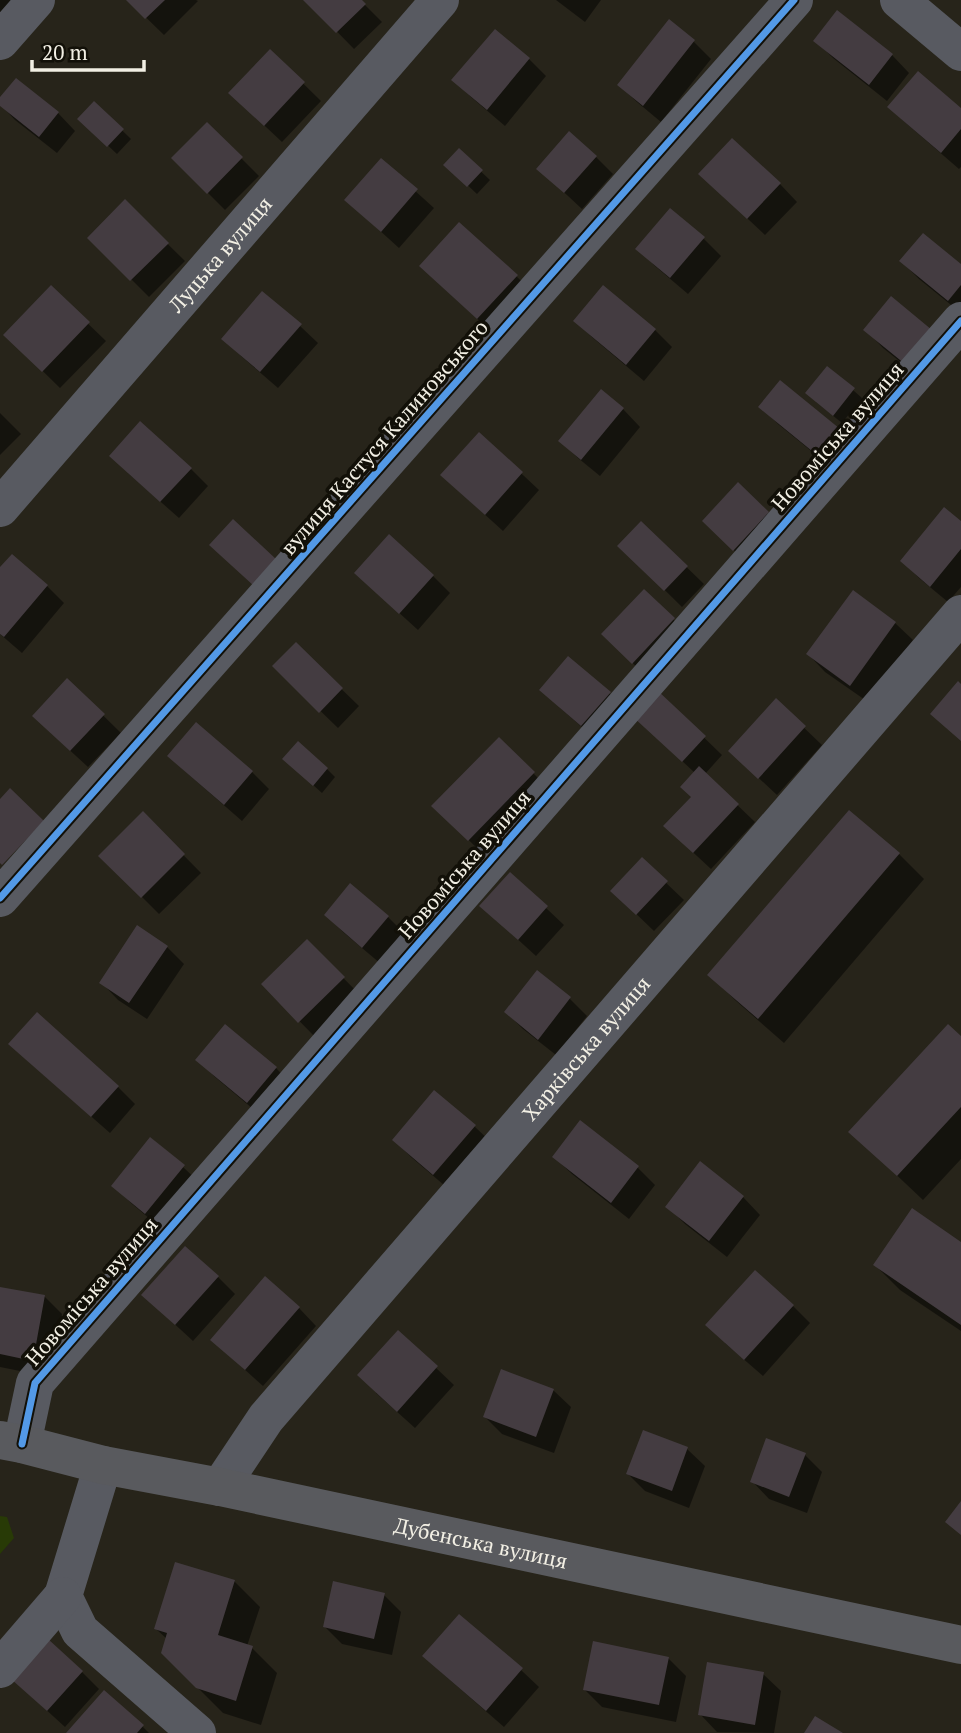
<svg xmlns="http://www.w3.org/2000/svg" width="961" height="1733" viewBox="0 0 961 1733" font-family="'PT Serif',serif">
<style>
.green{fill:#283a06}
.shadow{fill:#0007}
.building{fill:#443c41}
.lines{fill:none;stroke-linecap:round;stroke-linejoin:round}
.minor{stroke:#585a61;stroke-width:38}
.major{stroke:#595a5e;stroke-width:38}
.cycleway-casing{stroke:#121008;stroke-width:11}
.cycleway{stroke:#5399e6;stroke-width:7}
.labels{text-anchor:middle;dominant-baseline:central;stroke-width:7;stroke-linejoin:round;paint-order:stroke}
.street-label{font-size:21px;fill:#f2efe4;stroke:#121008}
</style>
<rect width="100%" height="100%" fill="#27241a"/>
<path class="green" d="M0,1516L7,1517L14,1538L0,1554Z"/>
<path class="shadow" d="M0,0H26L0,13Z
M128,0H196L198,1L164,35Z
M306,0H360L382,22L354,49Z
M556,0H601L585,22Z
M670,22L694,42L711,59L661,122L637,102L619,85Z
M816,41L892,55L909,73L887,101L833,58Z
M270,51L321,101L282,142L248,110Z
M529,59L546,76L505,126L471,97L454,80Z
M0,100L58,113L75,131L57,153L15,120L0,104Z
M94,103L131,139L117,154L88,127Z
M889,107L961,110V167L959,169L907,124Z
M207,124L259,176L225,210L173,158Z
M459,151L490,180L477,194L446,165Z
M596,157L613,174L582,209L539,169Z
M381,160L434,208L399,248L346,200Z
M780,184L797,202L765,235L718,191Z
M125,202L185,261L149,297L90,238Z
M704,239L721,256L688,294L655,266L638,249Z
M901,261L961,266V313L919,279Z
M516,276L534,293L495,335L438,283Z
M51,288L106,341L60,388L6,335Z
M575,321L655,330L672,347L644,381L593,338Z
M300,326L318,343L278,388L241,356L224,339Z
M866,330L923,380L883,348Z
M828,368L862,398L842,423L816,402Z
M761,407L842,476L778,424Z
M623,409L640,427L600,476L578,458L560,441Z
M0,413L21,434L0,455Z
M479,434L539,490L503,531L460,492Z
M191,469L208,486L179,518L128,473Z
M738,485L785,531L751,567L704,521Z
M642,524L704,584L682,607L620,546Z
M961,524V587L948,602L919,578L902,561Z
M0,570L47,586L64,603L22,653L0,634Z
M433,576L450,593L418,630L374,590Z
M644,591L691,637L650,680L603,634Z
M854,592L895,623L913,640L868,702L825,672L808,654Z
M296,645L359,706L338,728L274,666Z
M67,680L121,733L88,767L51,733Z
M657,692L722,755L705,774L755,822L711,869L683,843L693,797L695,773L652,733Z
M609,693L627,710L599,742L559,707Z
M776,701L822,745L777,795L748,768Z
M499,739L551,791L486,857L434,806Z
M169,756L252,772L269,789L242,821L187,773Z
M293,767L327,769L335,777L322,793Z
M143,814L201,873L159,914L101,856Z
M899,854L924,879L784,1043L735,1000L710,975Z
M642,860L684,900L654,931L630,908Z
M481,906L546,908L564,925L536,956Z
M326,915L388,917L405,934L381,964L343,932Z
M307,941L361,996L317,1039L263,984Z
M167,947L184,964L147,1019L118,1000L101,982Z
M538,972L570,999L587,1016L556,1055L523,1029L506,1012Z
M961,1038V1159L923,1200L851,1132Z
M198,1060L276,1068L293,1086L265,1119L215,1077Z
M28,1061L118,1087L135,1104L110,1133Z
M474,1126L492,1143L451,1191L411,1157L394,1140Z
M554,1157L638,1168L655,1185L629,1219L572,1174Z
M183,1167L201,1184L163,1230L131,1203L113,1185Z
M743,1197L760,1215L727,1257L685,1224L668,1207Z
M961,1244V1331L900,1290L875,1265Z
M218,1277L235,1294L193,1341L143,1295Z
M0,1288L45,1297L62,1314L50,1377L0,1367Z
M793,1306L810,1323L763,1376L725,1343Z
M299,1308L316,1326L263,1386L212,1340Z
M398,1332L454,1385L415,1428L376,1393Z
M553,1390L571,1407L554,1453L502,1434L485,1417Z
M644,1432L687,1449L705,1466L689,1508L645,1491L628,1474Z
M805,1455L822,1472L807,1513L769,1499L752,1481Z
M234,1581L260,1607L247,1646L252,1648L277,1673L261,1725L223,1713L163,1653L167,1639L156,1629Z
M384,1595L401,1612L392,1655L342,1644L324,1626Z
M425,1656L521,1670L539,1687L504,1727L442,1673Z
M668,1658L686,1676L676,1722L602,1707L585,1690Z
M82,1672L99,1689L65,1727L31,1696Z
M763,1674L781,1691L774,1733L717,1732L700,1714Z
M104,1692L143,1727L149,1733H69Z"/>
<path class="building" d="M126,0H165L145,19Z
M303,0H362L366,4L336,33Z
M837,10L893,54L869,85L813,41Z
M669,19L695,40L643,106L617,85Z
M495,29L530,58L487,110L451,80Z
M270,49L305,82L264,126L228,93Z
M918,71L961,108V129L941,153L887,107Z
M16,78L59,112L39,137L0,106V97Z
M94,101L124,129L107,147L77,119Z
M207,122L243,157L207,194L171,158Z
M569,131L597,156L564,193L536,169Z
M732,138L781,183L747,219L698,174Z
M459,148L483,170L467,187L443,165Z
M381,158L418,189L381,232L344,200Z
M125,199L169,243L130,281L87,238Z
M670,208L705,237L670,278L635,249Z
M459,222L518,275L477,319L419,266Z
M923,233L961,264V285L948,301L899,261Z
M51,285L90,322L42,372L3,335Z
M603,285L656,329L626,365L573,321Z
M262,291L302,324L260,372L221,339Z
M891,296L932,330L905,364L863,330Z
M827,366L855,388L833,416L805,393Z
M780,380L845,433L823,460L758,407Z
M601,389L624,408L581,460L558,441Z
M140,421L192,468L160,502L109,456Z
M479,432L523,472L485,515L440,475Z
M738,482L769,512L733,551L702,521Z
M944,507L961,521V549L930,587L900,561Z
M233,519L277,560L254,586L209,545Z
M641,521L688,566L664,591L617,546Z
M389,534L434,575L399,614L354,573Z
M12,554L48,585L4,637L0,634V567Z
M644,589L675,618L632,664L601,634Z
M853,590L896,622L850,686L806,654Z
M296,642L343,688L319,713L272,666Z
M568,656L611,692L581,726L539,690Z
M67,678L105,714L70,751L32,716Z
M958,681L961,684V741L930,714Z
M657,690L706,736L682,762L632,716Z
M776,698L806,726L758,779L728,751Z
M196,722L253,771L224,805L167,756Z
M499,737L535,772L468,841L431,806Z
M298,741L328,768L313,786L282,759Z
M699,766L739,804L693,853L663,826L691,797L680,787Z
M10,788L44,821L2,865L0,863V799Z
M849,810L900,853L758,1019L707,975Z
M143,811L185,854L141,898L98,856Z
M642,857L668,881L636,915L610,891Z
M510,872L548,906L518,940L479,906Z
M350,883L389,916L362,948L324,915Z
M137,925L168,946L129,1003L99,983Z
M307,939L345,977L298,1023L261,984Z
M537,970L571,997L538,1040L504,1012Z
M37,1012L119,1086L91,1117L8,1044Z
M225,1024L277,1067L247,1103L195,1060Z
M948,1024L961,1036V1107L897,1176L848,1132Z
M434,1090L476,1125L433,1175L392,1140Z
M580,1120L639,1166L611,1203L552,1157Z
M150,1137L185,1165L145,1214L111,1186Z
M700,1161L744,1196L709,1241L665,1207Z
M912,1208L961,1242V1325L873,1265Z
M185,1246L219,1276L175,1325L141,1295Z
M755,1270L794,1305L744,1360L705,1325Z
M265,1276L300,1307L245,1370L210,1340Z
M0,1287L45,1295L33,1361L0,1354Z
M398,1330L438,1366L397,1412L357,1375Z
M501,1369L554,1389L536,1437L483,1417Z
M643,1430L688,1447L672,1491L626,1474Z
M766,1438L806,1453L789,1497L750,1482Z
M961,1501V1535L945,1522Z
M175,1562L235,1580L218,1635L253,1646L236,1701L196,1688L161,1653L167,1633L154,1629Z
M333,1581L385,1593L374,1639L323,1627Z
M459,1614L523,1668L486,1711L422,1656Z
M48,1639L83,1671L47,1711L11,1679Z
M593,1641L669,1657L659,1705L583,1690Z
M707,1662L764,1672L755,1725L698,1715Z
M104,1690L144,1725L137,1733H66Z
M815,1716L843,1733H804Z"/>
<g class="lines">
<g class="minor">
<path d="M899,0L961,52"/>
<path d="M0,41L36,0"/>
<path id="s1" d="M0,508L440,0"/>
<path d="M0,898L794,0"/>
<path d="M22,1444L35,1383L961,321"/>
<path d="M103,1465L63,1596L80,1631L197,1733"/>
<path id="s2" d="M220,1487L266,1418L961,614"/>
<path d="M0,1669L63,1596"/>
</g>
<path class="major" id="s3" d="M0,1440L22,1444L103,1465L220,1487L961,1645"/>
<defs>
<path id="cycleway" d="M0,898L794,0
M22,1444L35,1383L961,321"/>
</defs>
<use href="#cycleway" class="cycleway-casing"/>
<use href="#cycleway" class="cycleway"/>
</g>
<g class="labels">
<g class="street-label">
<text stroke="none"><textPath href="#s1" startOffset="336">Луцька вулиця</textPath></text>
<text transform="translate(837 436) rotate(-49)">Новоміська вулиця</text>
<text transform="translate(384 437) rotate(-49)">вулиця Кастуся Калиновського</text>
<text transform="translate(464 864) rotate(-49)">Новоміська вулиця</text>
<text stroke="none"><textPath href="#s2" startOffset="572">Харківська вулиця</textPath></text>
<text transform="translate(91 1291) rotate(-49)">Новоміська вулиця</text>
<text stroke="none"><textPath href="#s3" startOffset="492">Дубенська вулиця</textPath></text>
</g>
</g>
<path d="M32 60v10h112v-10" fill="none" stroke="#f2efe4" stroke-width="3.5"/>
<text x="42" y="60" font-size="21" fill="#f2efe4" stroke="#121008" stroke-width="5" paint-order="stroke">20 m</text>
</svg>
